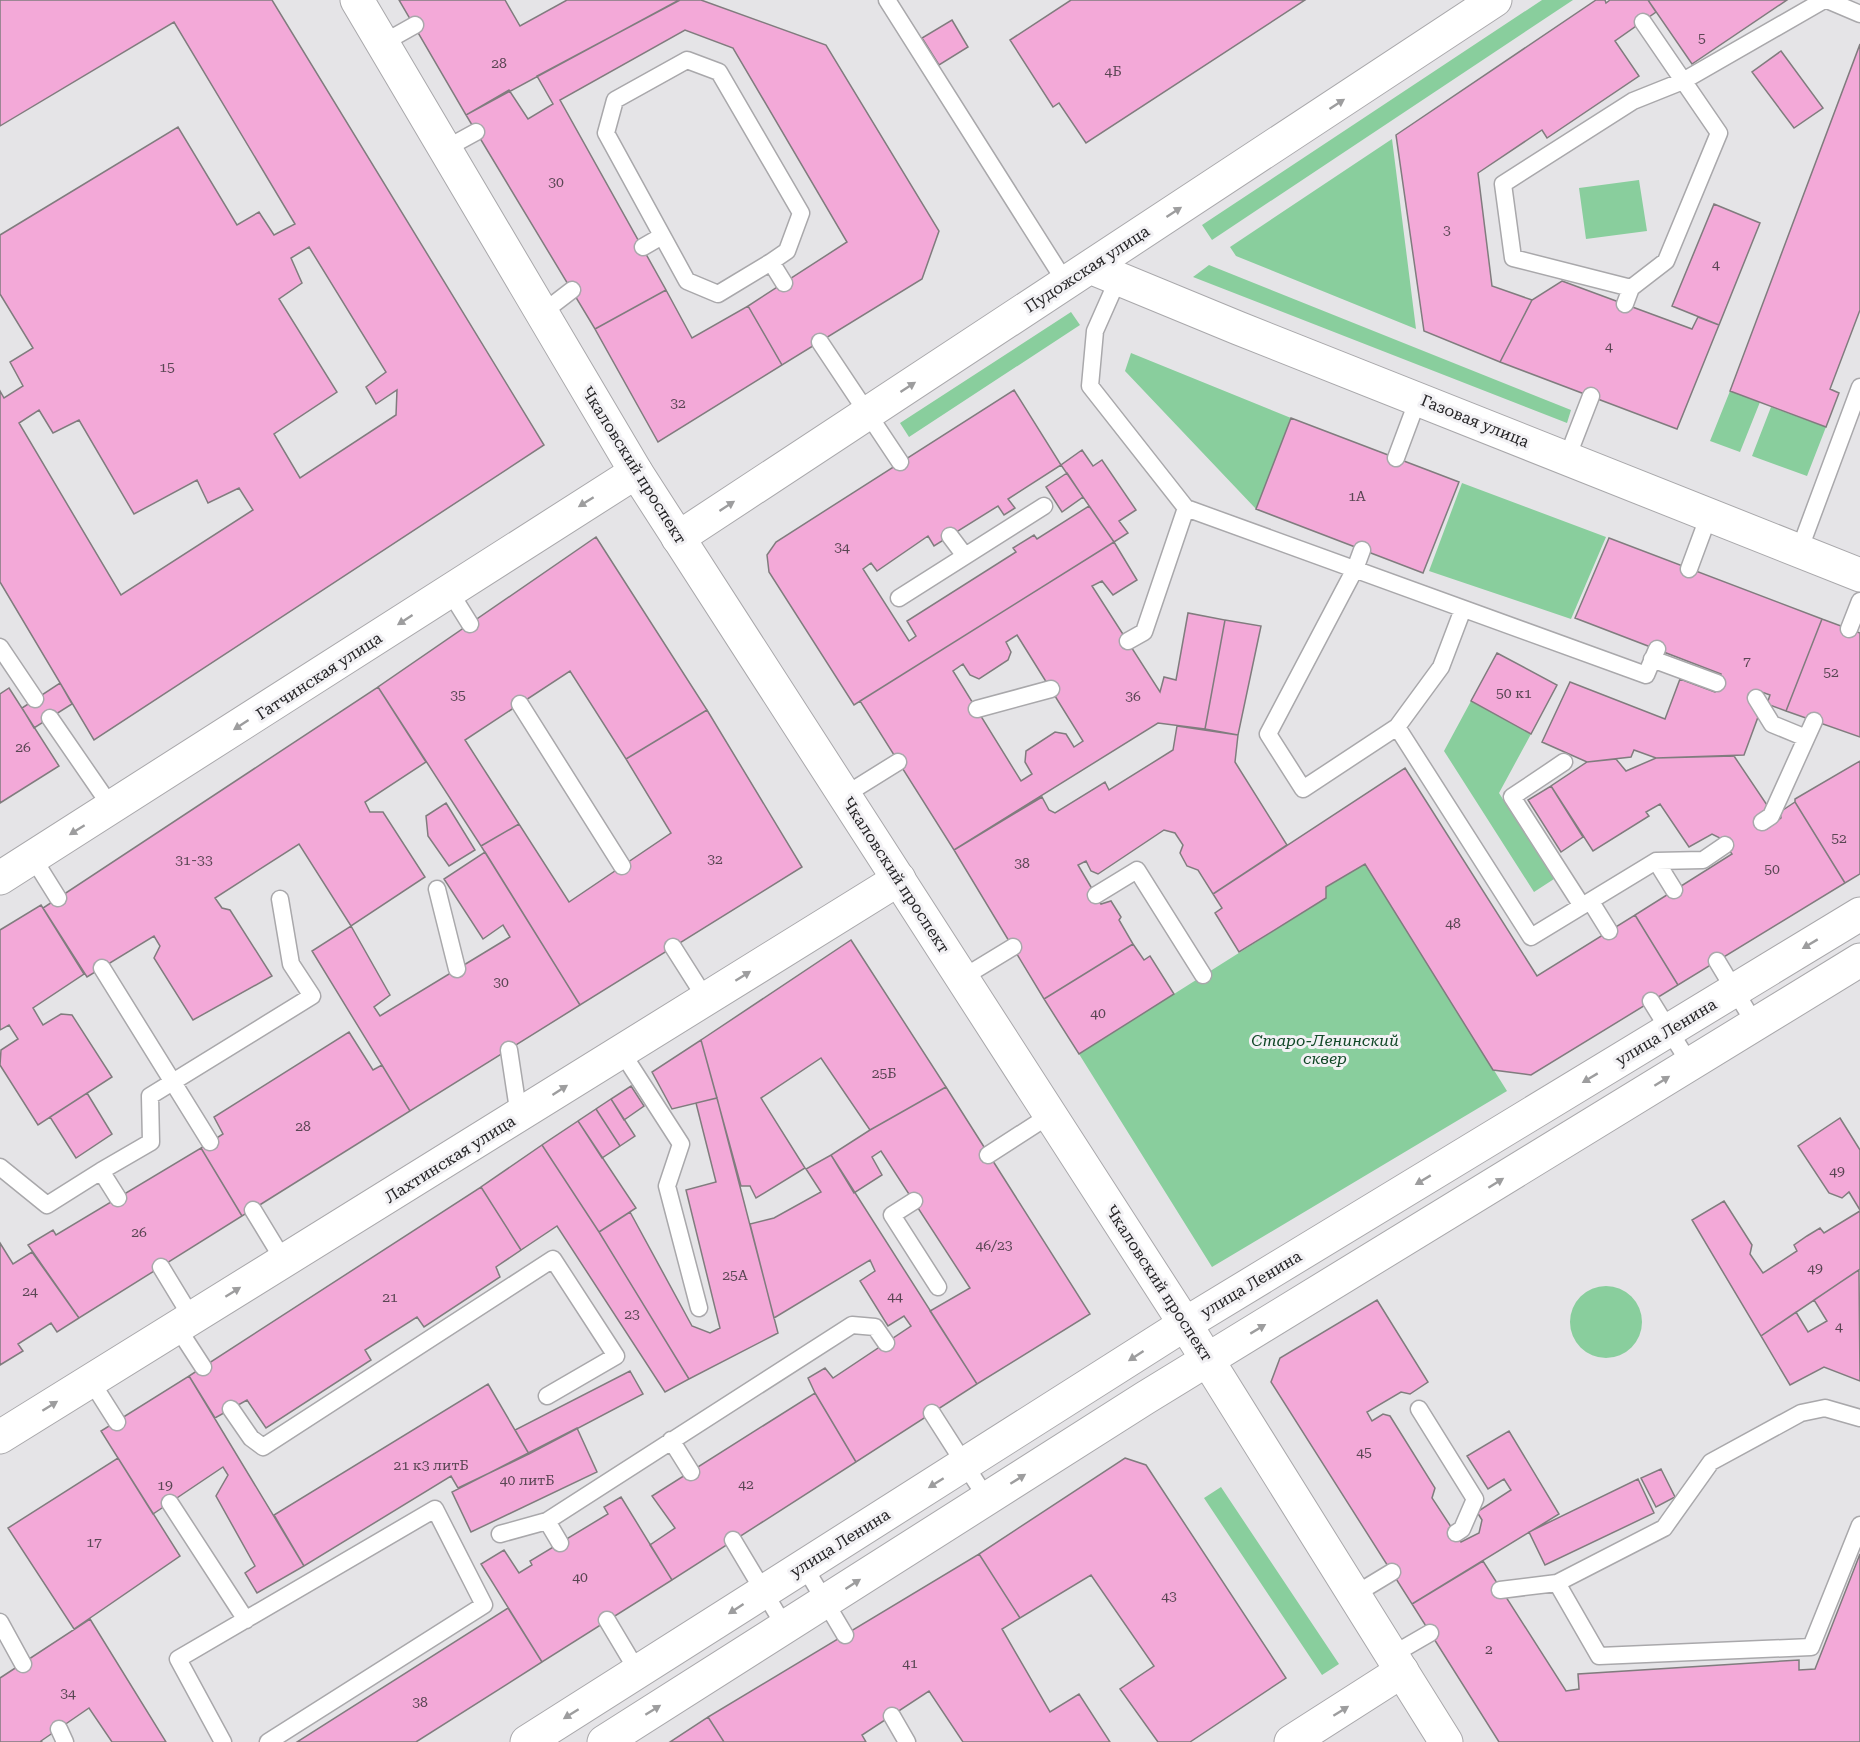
<svg xmlns="http://www.w3.org/2000/svg" width="1860" height="1742" viewBox="0 0 1860 1742" font-family="'Roboto Serif',serif">
<style>
.green{fill:#89ce9d}
.building{fill:#f3a9d8;stroke:#807c7e;stroke-width:1.5;fill-rule:evenodd}
.lines{fill:none;stroke-linecap:round;stroke-linejoin:round}
.lane-casing{stroke:#a9a8ab;stroke-width:19}
.street-casing{stroke:#a9a8ab;stroke-width:35}
.secondary-casing{stroke:#a9a8ab;stroke-width:35}
.lane{stroke:#fff;stroke-width:16}
.street{stroke:#fff;stroke-width:33}
.secondary{stroke:#fff;stroke-width:33}
.oneway{fill:#9d9d9e}
.labels{text-anchor:middle;dominant-baseline:central;stroke-width:6;stroke-linejoin:round;paint-order:stroke}
.number-label{font-size:14px;fill:#594653}
.street-label{font-size:16px;fill:#262527;stroke:#f2f1f4}
.park-label{font-size:16px;font-style:italic;fill:#114827;stroke:#f2f1f4}
</style>
<rect width="100%" height="100%" fill="#e5e4e7"/>
<path class="green" d="M1542,0H1573L1212,240L1202,225Z
M1392,139L1416,329L1236,256L1230,247Z
M1639,180L1647,231L1586,239L1579,188Z
M1209,265L1571,410L1567,423L1193,277Z
M1071,312L1080,325L909,437L900,423Z
M1131,353L1291,418L1256,509L1125,371Z
M1730,391L1760,402L1740,452L1710,441Z
M1771,407L1826,427L1807,476L1752,456Z
M1462,483L1606,537L1571,619L1429,571Z
M1471,701L1531,734L1499,793L1554,879L1534,892L1444,751Z
M1365,864L1507,1091L1212,1267L1079,1054L1326,898V887Z
M1570 1322a36 36 0 1 1 72 0a36 36 0 1 1-72 0Z
M1221,1487L1339,1664L1322,1675L1204,1498Z"/>
<path class="building" d="M0,0H272L544,445L94,740L0,582V391L4,398L23,386L10,362L33,348L0,294V235L178,127L237,225L259,212L274,235L295,224L174,22L0,126ZM309,247L386,372L366,387L376,404L397,390L396,415L300,478L274,434L337,392L279,299L302,283L291,258ZM39,410L53,433L79,420L134,514L197,480L208,503L239,488L253,510L121,595L19,423Z
M399,0H505L520,26L567,0H679L466,115Z
M680,0H701L826,45L939,231L922,279L782,365L748,306L847,242L733,48L685,30L560,100L666,290L595,329L466,115L509,90L528,119L553,104L537,76Z
M1071,0H1305L1086,143L1059,103L1053,107L1010,40Z
M1596,0H1605L1606,3L1610,0H1648L1656,12L1615,41L1639,76L1547,138L1542,130L1478,173L1492,286L1532,300L1500,362L1424,331L1396,135Z
M1648,0H1787L1692,64Z
M952,20L968,47L939,65L922,38Z
M1860,44V310L1830,389L1839,393L1826,427L1730,391Z
M1781,51L1823,108L1794,128L1752,72Z
M1714,204L1760,223L1719,325L1672,306Z
M1562,281L1692,329L1698,317L1719,325L1677,429L1500,362L1532,300Z
M666,290L692,338L748,306L782,365L658,442L595,329Z
M1014,390L1061,465L1008,499L1015,508L1004,515L998,506L934,546L928,536L877,571L871,563L863,569L909,641L916,636L907,621L1016,552L1013,548L1034,535L1037,539L1089,506L1114,542L854,705L769,572L767,555L776,542Z
M1291,418L1459,482L1423,573L1256,509Z
M1082,450L1093,466L1102,460L1136,510L1119,521L1128,533L1114,542L1061,465Z
M1067,473L1083,497L1062,512L1046,487Z
M596,537L707,710L626,759L570,671L465,740L519,824L481,846L378,687Z
M1609,538L1822,619L1786,711L1767,704L1770,695L1759,691L1758,717L1744,755L1656,758L1634,750L1631,757L1587,762L1542,742L1570,682L1665,719L1680,679L1715,692L1721,674L1575,618Z
M1114,542L1137,580L1113,595L1102,581L1092,586L1160,692L1164,677L1176,680L1188,613L1225,620L1205,729L1158,723L954,850L860,701ZM1017,635L1083,741L1074,747L1066,734L1055,732L1026,751L1025,762L1032,774L1021,781L953,671L963,664L970,675L979,679L1008,660L1011,652L1006,642Z
M1822,619L1860,633V737L1786,711Z
M1225,620L1261,626L1238,735L1205,729Z
M1497,653L1557,685L1531,734L1471,701Z
M60,683L72,704L34,728L22,708Z
M378,687L426,762L365,802L370,812H383L425,877L351,926L299,844L215,898L222,908L230,910L272,976L193,1020L154,958L160,946L154,936L87,977L43,908Z
M9,688L59,766L0,803V694Z
M707,710L802,867L580,1005L481,846L519,824L569,902L671,833L626,759Z
M1177,726L1238,735L1235,762L1287,845L1213,894L1198,870L1187,866L1180,853L1183,845L1175,833L1164,830L1098,874L1091,871L1086,861L1078,865L1101,904L1111,901L1121,917L1119,920L1133,944L1044,999L954,850L1042,797L1049,810L1055,813L1105,782L1109,790L1173,750Z
M1734,756L1769,808L1758,815L1767,829L1781,818L1780,812L1795,802L1845,883L1678,985L1635,915L1732,854L1720,838L1712,834L1689,847L1660,804L1646,812L1649,816L1593,851L1551,786L1587,762L1616,759L1626,771L1656,758Z
M1860,761V874L1845,883L1795,802V799Z
M1405,768L1537,976L1635,915L1678,985L1531,1075L1493,1070L1365,864L1326,887V898L1239,952L1215,913L1222,908L1213,894Z
M1551,786L1583,837L1561,852L1528,800Z
M446,803L475,850L449,866L428,836L426,816Z
M485,852L580,1005L410,1111L312,951L351,926L390,995L374,1007L380,1016L510,937L503,925L483,939L444,879Z
M41,905L84,974L33,1008L43,1025L61,1014L72,1015L112,1077L38,1125L0,1065L1,1050L18,1039L9,1025L0,1030V930Z
M851,940L946,1087L870,1130L821,1058L761,1098L805,1168L756,1198L750,1186H741L701,1040Z
M1133,944L1144,960L1150,956L1174,994L1079,1054L1044,999Z
M349,1032L373,1070L382,1065L410,1111L242,1216L201,1148L223,1134L214,1117Z
M701,1040L717,1098L672,1109L652,1072Z
M631,1086L644,1106L624,1120L611,1099Z
M946,1087L1090,1314L977,1384L930,1311L970,1288L881,1151L872,1157L882,1175L854,1193L831,1155L870,1130Z
M87,1093L112,1134L76,1158L50,1117Z
M717,1098L778,1333L689,1379L599,1232L630,1212L692,1326L710,1333L720,1328L686,1190L716,1182L696,1103Z
M611,1099L635,1136L620,1146L596,1109Z
M596,1109L620,1146L602,1158L578,1121Z
M1840,1118L1860,1150V1210L1849,1192L1842,1198L1829,1193L1798,1146Z
M578,1121L636,1208L599,1232L542,1145Z
M542,1145L599,1232L689,1379L665,1392L557,1226L521,1250L481,1187Z
M201,1148L242,1216L79,1318L28,1245L53,1230L56,1235Z
M831,1155L977,1384L856,1462L815,1393L808,1378L825,1368L833,1378L911,1326L904,1316L888,1326L860,1281L875,1271L870,1260L774,1318L750,1224L774,1218L821,1192L806,1169Z
M481,1187L521,1250L496,1267L500,1277L424,1327L417,1317L365,1350L371,1360L266,1428L247,1400L215,1418L189,1376Z
M1724,1201L1752,1245L1750,1254L1763,1273L1797,1251L1794,1245L1807,1236L1820,1228L1824,1233L1860,1211V1269L1761,1336L1692,1220Z
M0,1243L13,1264L32,1252L79,1318L57,1332L51,1323L18,1344L23,1351L0,1365Z
M1859,1270L1860,1381L1824,1367L1790,1385L1761,1336L1796,1312L1808,1332L1827,1321L1814,1300Z
M1377,1300L1428,1382L1410,1394L1401,1392L1367,1412L1372,1421L1383,1414L1390,1416L1435,1488L1432,1498L1461,1542L1479,1533L1482,1520L1477,1512L1511,1490L1504,1479L1488,1489L1467,1456L1509,1431L1559,1514L1412,1604L1271,1382L1280,1358Z
M630,1371L643,1394L529,1454L515,1430Z
M189,1376L304,1566L257,1593L245,1573L255,1566L216,1496L228,1475L223,1467L153,1514L101,1431Z
M488,1384L529,1454L458,1488L451,1476L304,1566L274,1515Z
M815,1393L856,1462L672,1580L650,1545L675,1528L652,1496Z
M577,1428L597,1472L471,1532L452,1492Z
M118,1458L180,1556L74,1629L8,1528Z
M1125,1458L1146,1465L1286,1678L1190,1742H1158L1120,1689L1154,1666L1091,1575L1020,1618L979,1554Z
M1661,1469L1675,1497L1656,1507L1641,1478Z
M1638,1479L1654,1513L1545,1565L1529,1532Z
M621,1497L672,1580L542,1662L481,1564L504,1550L519,1573L532,1565L530,1561L608,1514L604,1507Z
M979,1554L1020,1618L1002,1629L1050,1712L1079,1694L1110,1742H963L929,1691L862,1735L866,1742H724L708,1717Z
M1860,1554V1742H1499L1412,1604L1483,1561L1566,1691L1579,1689L1578,1674L1799,1660V1670L1815,1669Z
M508,1608L542,1662L416,1742H297Z
M90,1619L166,1742H112L89,1708L41,1741L42,1742H0V1678Z
M708,1717L724,1742H670Z"/>
<g class="lines">
<defs>
<path id="lane" d="M887,0L1066,283
M1827,0L1860,14
M383,43L415,25
M445,149L476,132
M643,247L662,236
M771,262L718,294L687,281L606,133L615,100L687,60L719,72L801,213L787,251L771,262L784,283
M1118,279L1095,331L1090,386L1186,508L1646,675L1657,649
M1631,288L1513,258L1503,184L1633,101L1683,81L1824,0
M1625,304L1631,288L1666,261L1719,133L1643,22
M542,313L572,290
M820,342L900,462
M1396,458L1418,399
M1567,458L1591,396
M950,536L965,556
M1362,550L1355,569L1268,734L1303,789L1397,727L1441,667L1463,609
M1799,551L1860,387
M1689,569L1709,515
M450,592L470,624
M899,598L1044,506
M1849,629L1860,601
M1128,641L1144,632L1186,508
M0,647L35,699
M1652,659L1717,683
M1756,698L1772,724L1806,738
M520,704L622,866
M977,709L1051,689
M50,718L112,808
M1397,727L1531,937L1656,861L1703,860L1725,845
M1564,762L1512,797L1582,906
M845,795L898,762
M1762,822L1771,816L1814,721
M33,858L58,898
M1656,861L1674,890
M437,889L457,969
M1096,895L1137,870L1203,975
M1591,902L1609,931
M673,947L706,999
M1717,961L1755,1024
M102,968L210,1142
M962,978L1013,947
M1651,1001L1690,1064
M509,1050L519,1116
M621,1051L681,1144L667,1186L699,1308
M988,1155L1050,1115
M0,1167L47,1205L101,1171L118,1198
M101,1171L151,1142L150,1096L312,996L291,964L280,899
M914,1201L892,1215L938,1287
M253,1210L284,1261
M161,1267L192,1318
M177,1327L203,1367
M91,1381L117,1422
M231,1409L251,1438L263,1447L553,1259L616,1356L547,1396
M1419,1409L1475,1499L1462,1529L1456,1533
M932,1413L987,1499
M1860,1418L1825,1408L1801,1413L1711,1462L1664,1528L1557,1583L1599,1656L1811,1647L1860,1525
M671,1440L691,1472
M170,1503L246,1620
M547,1521L560,1543
M500,1534L547,1521L852,1325L875,1327L886,1343
M733,1540L785,1627
M804,1566L845,1635
M1500,1590L1557,1583
M1354,1595L1392,1572
M607,1620L638,1672
M0,1622L23,1664
M1392,1655L1430,1633
M892,1716L907,1742
M59,1729L65,1742
M223,1742L178,1659L435,1509L484,1605L268,1742"/>
<path id="street" d="M1090,267L1238,328L1860,575
M678,538L1495,0
M0,878L636,472
M0,1437L899,879
M1291,1742L1402,1671"/>
<path id="secondary" d="M357,0L636,472L1185,1324L1446,1742
M527,1742L1185,1324L1860,914
M604,1742L1145,1398L1860,960"/>
</defs>
<use href="#lane" class="lane-casing"/>
<use href="#street" class="street-casing"/>
<use href="#secondary" class="secondary-casing"/>
<use href="#lane" class="lane"/>
<use href="#street" class="street"/>
<use href="#secondary" class="secondary"/>
</g>
<defs><path id="oneway-solid" d="M-6-.8H1V-3.2L6.5 0L1 3.2V.8H-6Z" transform="scale(1.5)"/></defs>
<g class="oneway">
<use href="#oneway-solid" transform="translate(1337 104) rotate(-33)"/>
<use href="#oneway-solid" transform="translate(1174 212) rotate(-33)"/>
<use href="#oneway-solid" transform="translate(908 387) rotate(-33)"/>
<use href="#oneway-solid" transform="translate(586 502) rotate(148)"/>
<use href="#oneway-solid" transform="translate(727 506) rotate(-33)"/>
<use href="#oneway-solid" transform="translate(405 620) rotate(147)"/>
<use href="#oneway-solid" transform="translate(241 725) rotate(147)"/>
<use href="#oneway-solid" transform="translate(77 830) rotate(148)"/>
<use href="#oneway-solid" transform="translate(1810 944) rotate(149)"/>
<use href="#oneway-solid" transform="translate(743 976) rotate(-32)"/>
<use href="#oneway-solid" transform="translate(1590 1078) rotate(149)"/>
<use href="#oneway-solid" transform="translate(1662 1081) rotate(-32)"/>
<use href="#oneway-solid" transform="translate(560 1090) rotate(-33)"/>
<use href="#oneway-solid" transform="translate(1423 1180) rotate(149)"/>
<use href="#oneway-solid" transform="translate(1496 1183) rotate(-32)"/>
<use href="#oneway-solid" transform="translate(233 1292) rotate(-32)"/>
<use href="#oneway-solid" transform="translate(1258 1329) rotate(-31)"/>
<use href="#oneway-solid" transform="translate(1136 1356) rotate(147)"/>
<use href="#oneway-solid" transform="translate(50 1406) rotate(-32)"/>
<use href="#oneway-solid" transform="translate(1018 1479) rotate(-32)"/>
<use href="#oneway-solid" transform="translate(936 1483) rotate(148)"/>
<use href="#oneway-solid" transform="translate(853 1584) rotate(-33)"/>
<use href="#oneway-solid" transform="translate(736 1609) rotate(147)"/>
<use href="#oneway-solid" transform="translate(653 1710) rotate(-32)"/>
<use href="#oneway-solid" transform="translate(1341 1711) rotate(-32)"/>
<use href="#oneway-solid" transform="translate(571 1714) rotate(148)"/>
</g>
<g class="labels">
<g class="number-label">
<text x="1702" y="38">5</text>
<text x="499" y="63">28</text>
<text x="1113" y="71">4Б</text>
<text x="556" y="182">30</text>
<text x="1447" y="230">3</text>
<text x="1716" y="264">4</text>
<text x="1609" y="346">4</text>
<text x="167" y="367">15</text>
<text x="678" y="403">32</text>
<text x="1357" y="496">1А</text>
<text x="842" y="547">34</text>
<text x="1747" y="661">7</text>
<text x="1831" y="672">52</text>
<text x="1514" y="693">50 к1</text>
<text x="458" y="695">35</text>
<text x="1133" y="696">36</text>
<text x="23" y="747">26</text>
<text x="1839" y="838">52</text>
<text x="715" y="859">32</text>
<text x="194" y="860">31-33</text>
<text x="1022" y="863">38</text>
<text x="1772" y="869">50</text>
<text x="1453" y="923">48</text>
<text x="501" y="982">30</text>
<text x="1098" y="1013">40</text>
<text x="884" y="1073">25Б</text>
<text x="303" y="1126">28</text>
<text x="1837" y="1171">49</text>
<text x="139" y="1232">26</text>
<text x="994" y="1245">46/23</text>
<text x="1815" y="1268">49</text>
<text x="735" y="1275">25А</text>
<text x="30" y="1291">24</text>
<text x="895" y="1296">44</text>
<text x="390" y="1297">21</text>
<text x="632" y="1314">23</text>
<text x="1839" y="1326">4</text>
<text x="1364" y="1452">45</text>
<text x="431" y="1465">21 к3 литБ</text>
<text x="527" y="1480">40 литБ</text>
<text x="746" y="1484">42</text>
<text x="165" y="1485">19</text>
<text x="94" y="1542">17</text>
<text x="580" y="1577">40</text>
<text x="1169" y="1596">43</text>
<text x="1489" y="1649">2</text>
<text x="910" y="1663">41</text>
<text x="68" y="1693">34</text>
<text x="420" y="1702">38</text>
</g>
<g class="street-label">
<text transform="translate(1087 269) rotate(-33)">Пудожская улица</text>
<text transform="translate(1475 421) rotate(22)">Газовая улица</text>
<text transform="translate(634 465) rotate(58)">Чкаловский проспект</text>
<text transform="translate(319 676) rotate(-33)">Гатчинская улица</text>
<text transform="translate(896 875) rotate(57)">Чкаловский проспект</text>
<text transform="translate(1666 1032) rotate(-31)">улица Ленина</text>
<text transform="translate(450 1159) rotate(-32)">Лахтинская улица</text>
<text transform="translate(1159 1283) rotate(57)">Чкаловский проспект</text>
<text transform="translate(1251 1284) rotate(-31)">улица Ленина</text>
<text transform="translate(840 1543) rotate(-32)">улица Ленина</text>
</g>
<g class="park-label">
<text x="1325" y="1040">Старо-Ленинский<tspan x="1325" dy="18">сквер</tspan></text>
</g>
</g>
</svg>
